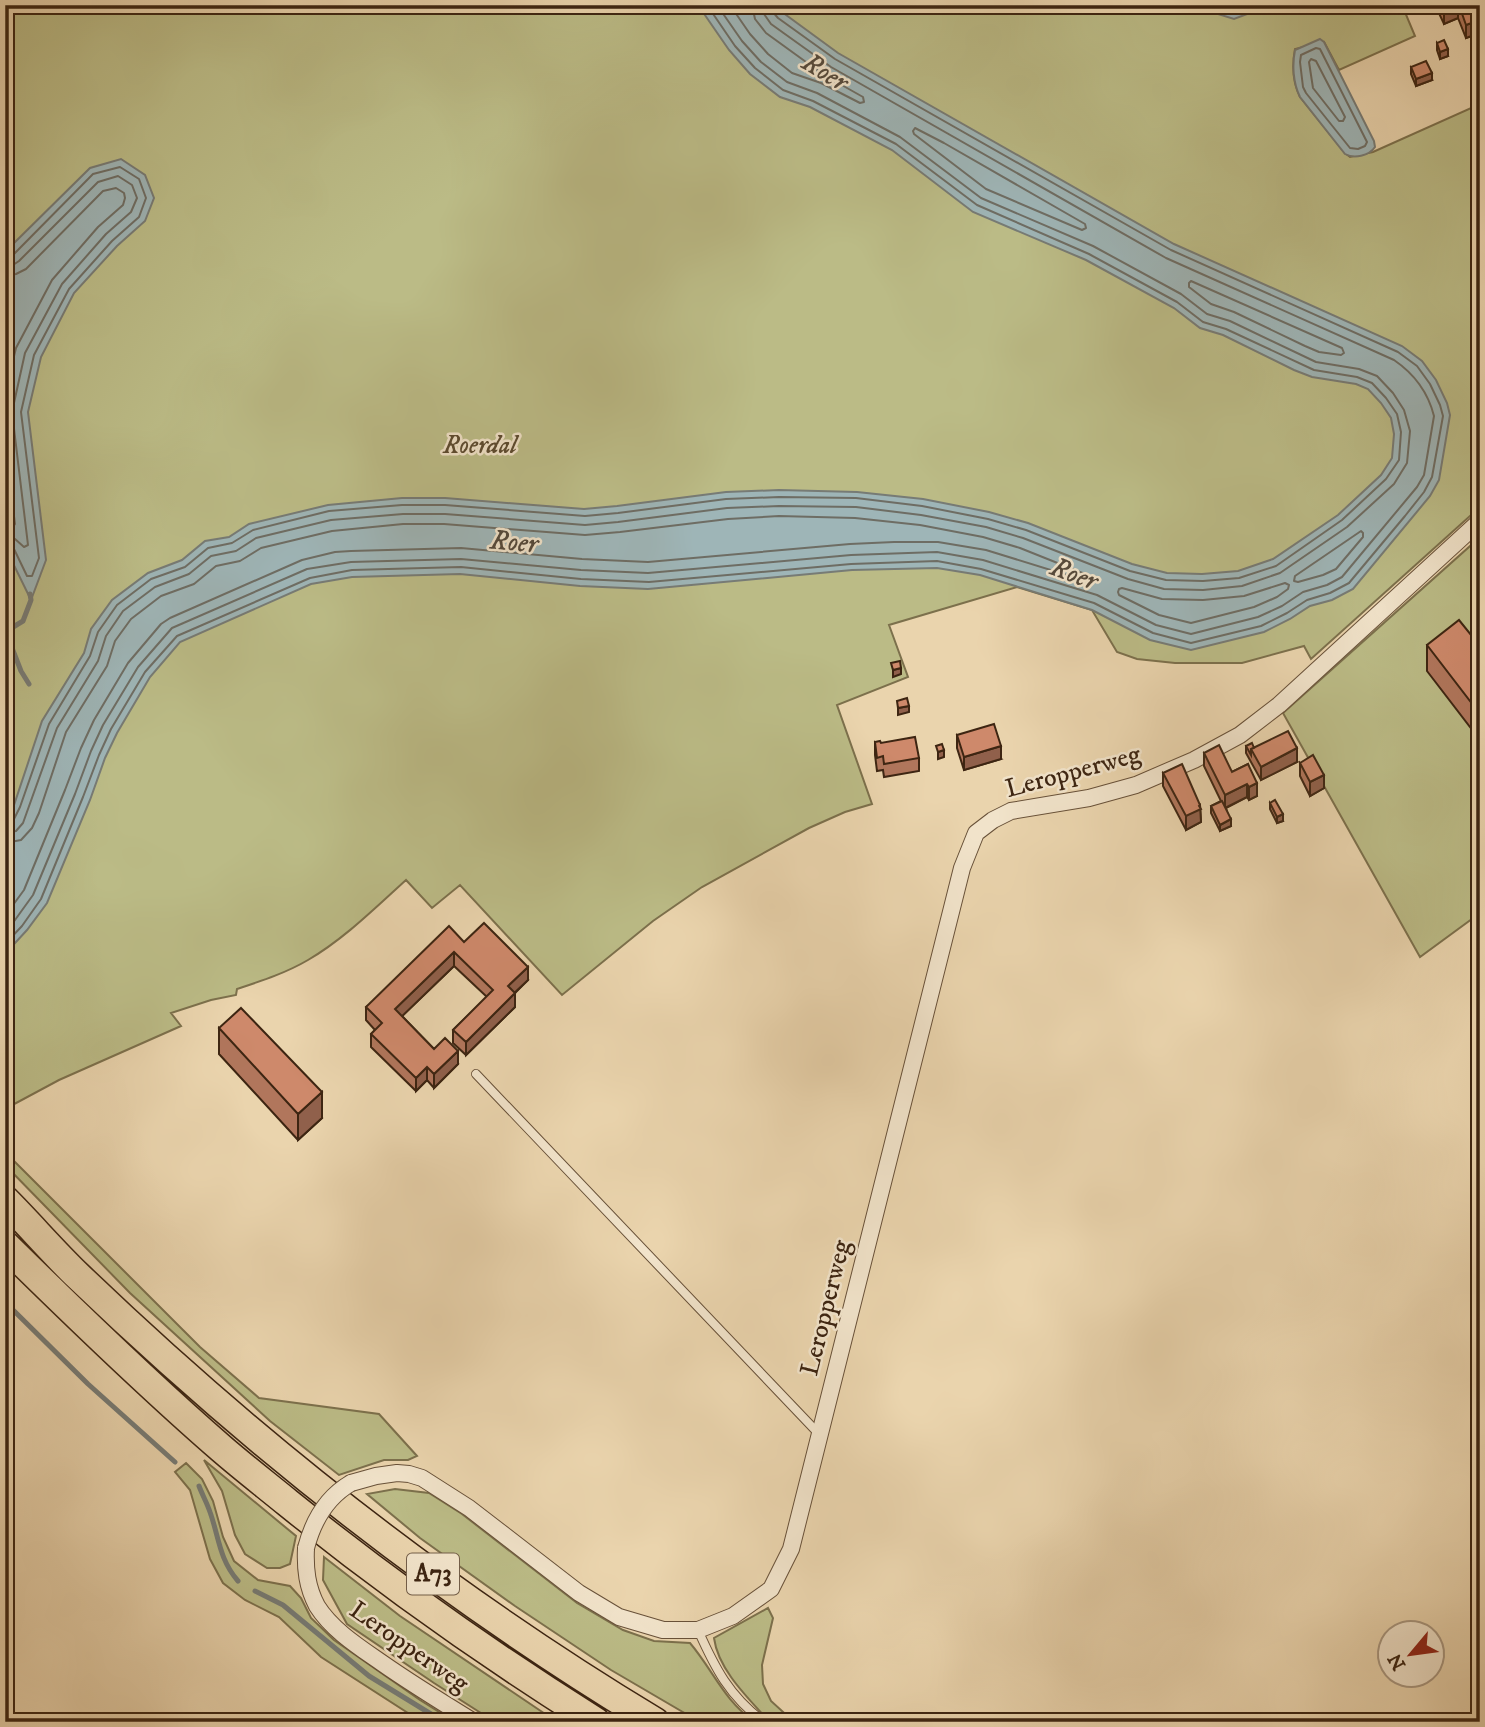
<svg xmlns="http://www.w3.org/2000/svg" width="1485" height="1727" viewBox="0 0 1485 1727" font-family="'IM FELL DW Pica',serif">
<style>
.green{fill:#bbbb86;stroke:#7c704c;stroke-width:2}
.water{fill:#9eb5b7;stroke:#777b75;stroke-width:2}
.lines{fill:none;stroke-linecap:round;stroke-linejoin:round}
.shore{stroke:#6e6d64;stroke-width:2}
.stream{stroke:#777b75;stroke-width:5}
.service-casing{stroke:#685139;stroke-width:10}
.minor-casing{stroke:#685139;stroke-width:18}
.motorway-casing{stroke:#3d2512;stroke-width:31}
.service{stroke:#f1e3ca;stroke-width:8}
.minor{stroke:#f1e3ca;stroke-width:16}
.motorway{stroke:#ead4ad;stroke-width:28}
.minor-bridge-casing{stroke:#685139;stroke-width:18;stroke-linecap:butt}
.minor-bridge{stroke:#f1e3ca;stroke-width:16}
.wall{fill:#b1765c;stroke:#3d2512;stroke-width:2}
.shaded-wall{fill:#90604b;stroke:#3d2512;stroke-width:2}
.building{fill:#ce896b;stroke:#3d2512;stroke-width:2}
.labels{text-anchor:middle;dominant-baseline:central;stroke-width:5;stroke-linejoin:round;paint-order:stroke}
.shield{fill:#f1e3ca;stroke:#735e49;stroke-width:2}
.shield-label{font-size:24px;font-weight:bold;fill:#3d2512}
.park-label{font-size:26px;font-style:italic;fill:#5c4a2f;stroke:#f1e3ca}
.street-label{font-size:26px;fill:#3d2512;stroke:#f1e3ca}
.water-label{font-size:28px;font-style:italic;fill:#55493b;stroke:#f1e3ca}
</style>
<rect width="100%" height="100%" fill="#ead4ad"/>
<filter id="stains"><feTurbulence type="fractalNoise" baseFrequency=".00286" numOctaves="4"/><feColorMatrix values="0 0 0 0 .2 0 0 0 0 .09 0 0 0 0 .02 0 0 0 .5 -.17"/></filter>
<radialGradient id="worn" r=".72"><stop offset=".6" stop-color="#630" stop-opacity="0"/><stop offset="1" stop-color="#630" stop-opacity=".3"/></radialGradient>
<path class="green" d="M5,5H1402L1415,36L1339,70L1324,42L1295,49C1292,65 1293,83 1300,97L1345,153L1350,157L1373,152L1480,104V507L1311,659L1304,646L1242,663H1175L1137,659L1117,652L1092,610L1017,587L889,625L908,677L837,705L872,804L845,812L809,828L702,887L653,921L562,995L460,885L432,908L406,880C375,908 344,939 308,960C286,973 261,981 237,989L236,995L211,1000L171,1013L181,1026L59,1080L5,1109Z
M1478,539L1480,541V632L1467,637L1480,700V913L1420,957L1283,713Z
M5,1152L200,1347L259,1398L379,1414L417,1456L408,1460H384L339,1475L270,1421L130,1293L5,1165Z
M204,1460L296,1536L290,1564L280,1568H267L245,1554L235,1535L222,1491Z
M186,1463L202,1479L213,1501L223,1537L234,1561L258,1580L290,1586L301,1598L311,1618L334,1640L420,1700L455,1722H422L321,1657L279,1617L245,1600L223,1583L210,1559L190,1490L175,1472Z
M395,1489L429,1493L462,1514L577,1603L623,1630L654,1641L690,1643C713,1670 724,1701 755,1722H700L611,1670L515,1606L420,1538L367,1494Z
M324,1557L400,1616L557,1722H495L434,1683L347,1624L323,1580Z
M768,1608L773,1618L762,1665L763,1684L771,1701L794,1722H771L768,1720C747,1697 718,1669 714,1638Z"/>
<path class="water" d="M698,5H776L782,12L838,53L1174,244L1402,346L1422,361L1436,380L1447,403L1450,415L1439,480L1430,496L1353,589L1332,600L1310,606L1290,619L1264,632L1191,650L1150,640L1092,610L980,575L937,568L852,570L648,589L580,586L460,574L352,577L311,584L180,642L150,677L117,733L105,758L90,800L47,903L27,930L5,954V823L14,805L42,721L84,653L91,629L112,600L148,573L182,560L205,541L229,537L249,524L328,505L402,498H445L584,509L617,506L726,492L779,490L857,492L923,499L989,512L1028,523L1132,564L1167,573L1202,574L1238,571L1273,559L1338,515L1381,475L1392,458L1394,434L1391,418L1381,403L1368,389L1356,384L1312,377L1294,370L1223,335L1200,328L1174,308L1086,260L973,212L892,150L810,107L780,97L750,74L729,50Z
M1189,5H1254L1255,11L1234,19Z
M1320,39L1324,42L1374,141L1375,147C1369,156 1354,159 1345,154L1300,97C1293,83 1292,65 1295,50Z
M121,159L145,175L154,198L145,221L117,246L74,293L41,357L28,412L46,560L31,600L5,547V252L90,168Z"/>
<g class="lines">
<path class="shore" d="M730,5L750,34L768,54L792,73L821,83L860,103L864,102L863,97L824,75L766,33L755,19L752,5
M1316,48L1320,49L1367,142L1365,146L1358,149L1350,148L1306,93L1303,87L1300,62L1301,55Z
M1311,59L1316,61L1345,117L1343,121H1339L1313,88L1309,62Z
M915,128L944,143L1085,224L1086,228L1082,230L986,189L914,134L913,131Z
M5,257L13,255L93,174L120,167L139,179L146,198L139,217L112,241L69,289L34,355L21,412L39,558L32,576H27L14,549L5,546
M5,265H13L19,261L98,182L118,176L132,185L137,198L131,212L106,234L62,284L25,353L12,412L28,545L24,547L15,539L5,538
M5,276L16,274L26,269L103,191L116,188L124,193L125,198L123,205L98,227L52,280L16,348L5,393
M1191,281L1342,348L1344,353L1341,355L1319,352L1305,346L1234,312L1211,304L1189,287V283Z
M5,444L15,524L13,527H5
M1361,531L1363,533V537L1336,569L1323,575L1298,582L1294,581L1295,576Z
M1285,583L1289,585L1288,589L1277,597L1254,607L1191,623L1159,615L1119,595L1118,592L1119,589L1122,588L1162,599L1203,600L1244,596Z
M5,824L13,821L20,807L49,724L90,656L98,632L117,605L151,579L185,567L208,548L232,543L253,530L329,511L402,505H445L585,516L618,513L726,499L779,497L856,498L922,506L988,519L1026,530L1130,571L1166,580L1203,581L1239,578L1276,566L1342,520L1386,479L1399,460L1401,432L1397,414L1386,398L1372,383L1357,377L1314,370L1226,329L1203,322L1177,302L1089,254L977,205L896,144L813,101L783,90L755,68L735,46L707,5
M5,833L16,831L23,823L57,728L98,661L106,636L123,611L155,587L189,574L211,556L236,551L256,538L331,520L403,514H445L585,525L618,522L727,508L779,506L856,507L921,515L986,527L1023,538L1128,579L1164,589L1203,590L1242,586L1280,573L1347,527L1394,484L1407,463L1410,431L1404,410L1393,393L1377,376L1359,369L1316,362L1230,321L1207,314L1181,294L1093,246L981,198L900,137L817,93L787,82L761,62L742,41L717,5
M5,843L21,840L32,828L39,813L66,732L107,666L115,641L131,619L161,596L194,584L216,566L240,561L261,548L332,531L403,524H444L585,535L620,532L728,519L779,516L855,518L920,525L983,537L1020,548L1085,574L1087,576L1086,579L1083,580L986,550L938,542H894L850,544L648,562L582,559L461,548L351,551L335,552L302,560L170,618L161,624L128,663L94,720L81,748L65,790L24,890L5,916
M5,931L15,920L33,895L75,794L91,751L103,725L138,667L172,628L307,569L351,562L461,559L581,570L648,573L851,555L937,552L983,560L1097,595L1156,625L1191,634L1258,617L1282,606L1303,592L1327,585L1342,577L1417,487L1424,475L1434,416C1428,392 1413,373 1394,360L1166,258L831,67L771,24L764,14L763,5
M5,944L22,926L41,899L83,797L99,755L111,729L145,672L177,636L310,578L352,570L461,567L581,579L649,582L851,564L937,561L981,569L1094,603L1153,633L1191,643L1261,626L1287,613L1307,600L1330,593L1349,583L1405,516L1424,492L1432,477L1443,416L1440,405L1430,384L1417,366L1398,352L1171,250L835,59L778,18L772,11V5"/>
<path class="stream" d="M5,630L21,671L29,684
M5,632L23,621L31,600L30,594
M5,1302L88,1384L175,1462
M199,1486C202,1494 207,1503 210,1512C219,1537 219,1559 238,1581
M255,1591L283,1605L369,1676L444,1722"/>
<defs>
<path id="service" d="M476,1074L819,1434
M698,1630C715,1668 729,1696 764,1722"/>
<path id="minor" d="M351,1483L376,1476L397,1473L409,1474L422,1478L469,1508L579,1593L619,1617L663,1630H698L733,1616L771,1589L791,1549L962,868L976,833L993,820L1011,811L1089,798L1136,785L1194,760L1240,735L1279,705L1480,521
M306,1548C305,1569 307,1587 317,1606C332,1630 359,1647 382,1663C412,1684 443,1703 474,1722"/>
<path id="motorway" d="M5,1200C30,1225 53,1252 78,1276C254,1445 446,1596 655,1722
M5,1245C76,1315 147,1384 222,1449C244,1468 266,1485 288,1503C386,1582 489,1655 596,1722"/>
</defs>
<use href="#service" class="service-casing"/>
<use href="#minor" class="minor-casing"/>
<use href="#motorway" class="motorway-casing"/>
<use href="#service" class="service"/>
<use href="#minor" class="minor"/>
<use href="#motorway" class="motorway"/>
<defs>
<path id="minor-bridge" d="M306,1548C313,1521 327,1497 351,1483"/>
</defs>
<use href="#minor-bridge" class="minor-bridge-casing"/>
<use href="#minor-bridge" class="minor-bridge"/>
</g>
<path class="wall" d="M1437,5H1480V33L1466,38L1458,18L1444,24L1437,9Z
M1437,43L1448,56L1440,59L1437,50Z
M1411,67L1432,80L1416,86L1411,74Z
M1427,645L1480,646V740L1427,671Z
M957,735L1001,759L964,770L957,748Z
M875,742L919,758V771L884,777L883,770L877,771L875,755Z
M1246,746L1254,748L1297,762L1261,780L1246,753Z
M1204,753L1232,772L1248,764L1257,796L1249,800L1247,797L1226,808L1231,826L1220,831L1211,813V806L1221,801L1204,766Z
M1300,763L1324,788L1310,796L1300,776Z
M1163,773L1200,805L1201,822L1186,830L1163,786Z
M1270,803L1283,821L1277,823L1270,809Z
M464,942L528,980L515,993V1007L466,1055L453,1043V1030L487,997L454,966L402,1016L434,1049L458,1064L434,1088L427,1080L416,1091L371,1047V1034L375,1030L366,1020V1007Z
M219,1028L322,1118L298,1140L219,1054Z"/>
<path class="shaded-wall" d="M1457,5H1458V18L1444,24V11Z
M1480,5V18L1475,6Z
M1480,20V33L1466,38V25Z
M1448,49V56L1440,59V52Z
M1432,73V80L1416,86V79Z
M901,668V674L893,677V670Z
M909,706V712L898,715V708Z
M1001,746V759L964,770V757Z
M1297,748V762L1261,780V767Z
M944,750V757L938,759V752Z
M1324,775V788L1310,796V782Z
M1257,783V796L1249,800V787Z
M1247,784V797L1225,808V795Z
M1200,805L1201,822L1186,830V816Z
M1283,814V821L1277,823V817Z
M1231,819V826L1220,831V825Z
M454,952V966L395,1023V1009Z
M528,967V980L508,999V986Z
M515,993V1007L466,1055V1042Z
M458,1051V1064L434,1088V1074Z
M427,1067V1080L416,1091V1078Z
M322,1092V1118L298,1140V1114Z"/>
<path class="building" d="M1441,5H1457L1444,11Z
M1459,5H1477L1475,6L1480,20L1466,25Z
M1444,40L1448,49L1440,52L1437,43Z
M1426,61L1432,73L1416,79L1411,67Z
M1459,620L1480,646V714L1427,645Z
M900,661L901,668L893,670L891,663Z
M907,698L909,706L898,708L897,701Z
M994,724L1001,746L964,757L957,735Z
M1288,731L1297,748L1261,767L1251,749Z
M915,737L919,758L884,764L883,756L877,758L875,742L880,741L881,743Z
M1252,743L1254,748L1251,749V755L1246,746Z
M942,744L944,750L938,752L936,746Z
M1219,745L1232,772L1248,764L1257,783L1249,787L1247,784L1225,795L1204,753Z
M1313,755L1324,775L1310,782L1300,763Z
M1182,764L1200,805L1199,806L1201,809L1186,816L1163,773Z
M1275,800L1283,814L1277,817L1270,803Z
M1222,801L1231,819L1220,825L1211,806Z
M484,923L528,967L508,986L515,993L466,1042L453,1030L493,990L454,952L395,1009L434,1049L445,1038L458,1051L434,1074L427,1067L416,1078L371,1034L382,1023L366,1007L449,926L464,942Z
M241,1008L322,1092L298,1114L219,1028Z"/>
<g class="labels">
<rect class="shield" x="407" y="1553.5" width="52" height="41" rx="5"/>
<g class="shield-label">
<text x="433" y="1574">A73</text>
</g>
<g class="park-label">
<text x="480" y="445">Roerdal</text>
</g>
<g class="street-label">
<text transform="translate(1073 772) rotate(-15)">Leropperweg</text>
<text transform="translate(826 1308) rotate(-76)">Leropperweg</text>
<text transform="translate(409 1647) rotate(35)">Leropperweg</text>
</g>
<g class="water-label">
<text transform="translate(825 72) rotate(31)">Roer</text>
<text transform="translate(514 542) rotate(5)">Roer</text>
<text transform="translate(1074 574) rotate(20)">Roer</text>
</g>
</g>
<rect width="1485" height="1727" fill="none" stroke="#ead4ad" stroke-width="28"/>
<rect x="7" y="7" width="1471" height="1713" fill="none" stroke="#3d2512" stroke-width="3.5"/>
<rect x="14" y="14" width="1457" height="1699" fill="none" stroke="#3d2512" stroke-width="2"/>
<g transform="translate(1411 1654) rotate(241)"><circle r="33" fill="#f1e3ca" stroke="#a99780" stroke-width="2"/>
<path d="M0-5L12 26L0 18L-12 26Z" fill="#8f2418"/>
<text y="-10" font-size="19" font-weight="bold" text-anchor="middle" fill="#3d2512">N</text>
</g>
<rect width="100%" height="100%" filter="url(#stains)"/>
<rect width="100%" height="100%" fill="url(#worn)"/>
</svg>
